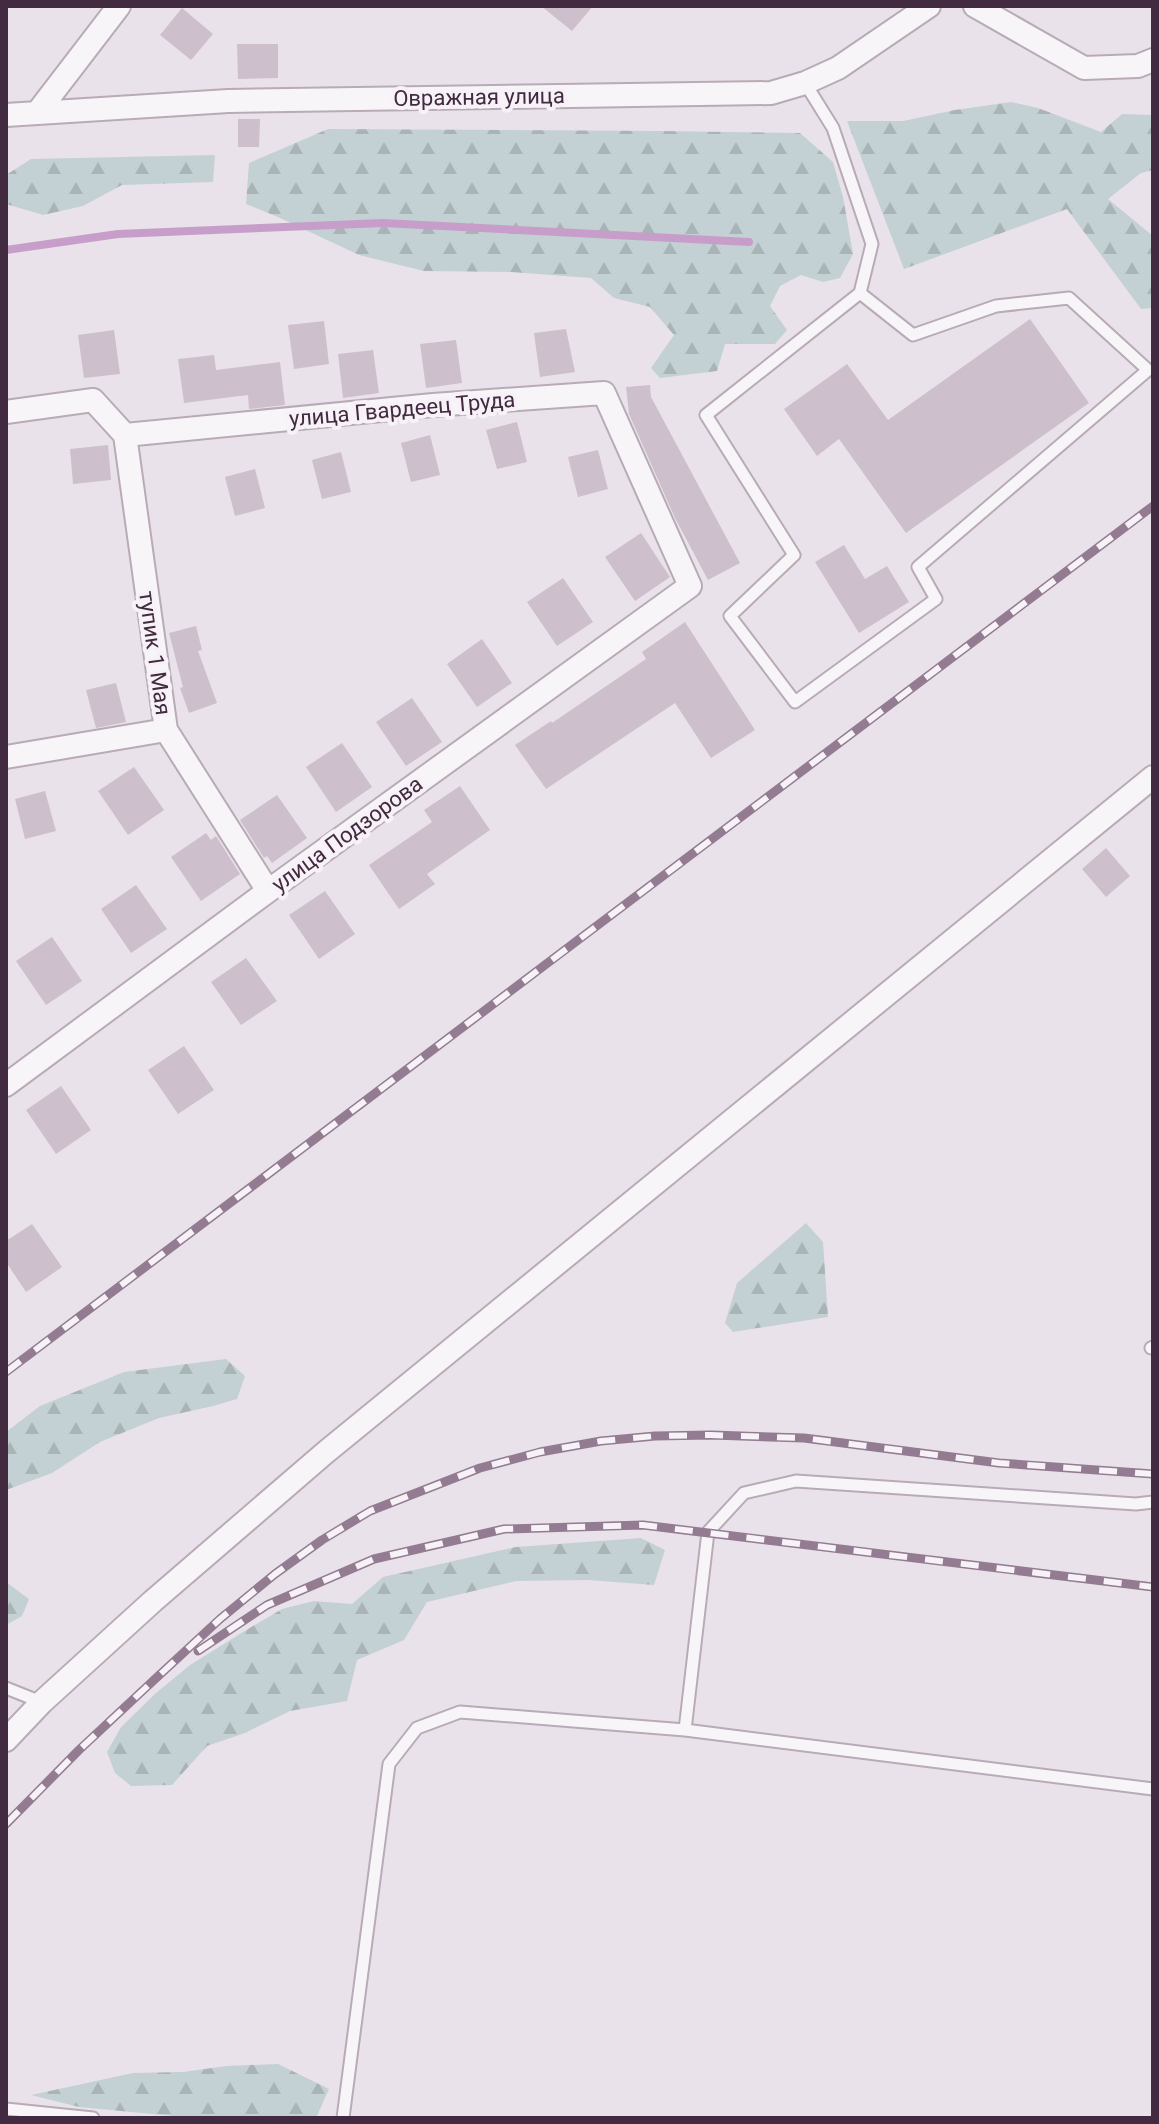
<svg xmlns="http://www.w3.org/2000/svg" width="1159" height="2124" viewBox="0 0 1159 2124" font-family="Roboto,sans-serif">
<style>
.forest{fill:url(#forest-firs)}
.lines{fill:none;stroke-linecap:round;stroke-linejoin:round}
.stream{stroke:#c79ec9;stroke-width:8}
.building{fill:#cdbfcc}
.service-casing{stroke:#b8abb7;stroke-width:15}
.minor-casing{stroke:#b8abb7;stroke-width:26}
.service{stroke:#f8f5f8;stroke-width:11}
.minor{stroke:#f8f5f8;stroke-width:22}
.rail-casing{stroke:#937c92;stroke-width:9}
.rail{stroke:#f7f2f7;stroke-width:6;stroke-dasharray:18;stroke-linecap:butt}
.labels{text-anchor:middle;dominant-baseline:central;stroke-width:8;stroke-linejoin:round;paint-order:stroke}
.street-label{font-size:22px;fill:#422a40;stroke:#f7f2f7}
</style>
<defs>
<pattern id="forest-firs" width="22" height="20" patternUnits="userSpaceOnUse" patternTransform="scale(2)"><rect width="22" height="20" fill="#c3d1d4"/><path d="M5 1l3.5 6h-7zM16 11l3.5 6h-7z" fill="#a9b4b7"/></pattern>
</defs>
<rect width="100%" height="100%" fill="#eae2ea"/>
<path class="forest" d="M1011,102L1038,108L1101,132L1122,114L1153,115V170L1141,173L1108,199L1153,236V308L1141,309L1067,209L904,269L847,121H903L955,110Z
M328,129L661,131L800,133L833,162L843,197L853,254L840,278L823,282L801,275L780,286L770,306L787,330L775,344H725L717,371L660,378L651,368L674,335L650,307L614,298L591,278L511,272L424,271L359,255L278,217L246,204L249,163Z
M215,155L213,182L122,185L83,206L43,215L6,204V175L31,159Z
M806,1223L823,1242L828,1317L733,1332L725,1323L737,1283Z
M226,1359L245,1376L237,1399L213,1406L159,1418L100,1442L52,1473L6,1490V1432L40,1406L124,1372Z
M641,1538L665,1550L654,1585L588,1580L516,1581L427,1602L404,1640L357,1660L347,1701L290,1711L245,1733L207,1746L172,1785L131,1786L115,1773L107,1752L121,1727L156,1693L190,1665L243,1632L282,1609L314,1601L352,1604L383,1577L516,1547Z
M6,1582L29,1599L22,1616L6,1625Z
M278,2064L329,2089L316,2118H194L79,2107L31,2095L133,2073L183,2072L226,2066Z"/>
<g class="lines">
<path class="stream" d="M6,250L118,234L383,223L749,242"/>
</g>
<path class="building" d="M541,6H593L572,31Z
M182,8L213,34L191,60L160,35Z
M237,44H278V78L238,79Z
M238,119H260L259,147H238Z
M1030,319L1089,403L906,533L839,439L817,456L784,409L847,364L888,420Z
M324,321L329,364L294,369L288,325Z
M566,329L575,372L540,377L534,333Z
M114,330L120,374L84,378L78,335Z
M456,340L462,383L426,388L420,344Z
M373,350L379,393L343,398L338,354Z
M214,355L216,370L280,362L285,405L249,409L248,395L184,403L178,359Z
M650,385L651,397L740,563L708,580L675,518L629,414L626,387Z
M517,422L527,462L497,469L486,430Z
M430,435L440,475L411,482L401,443Z
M108,445L111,480L73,484L70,449Z
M598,450L608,489L578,497L568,457Z
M341,452L351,492L322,499L312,460Z
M255,469L265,508L235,516L225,477Z
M641,533L670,577L635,601L605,557Z
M844,545L865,579L887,566L909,602L859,633L815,562Z
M563,578L593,622L557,646L527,602Z
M685,622L755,730L711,758L675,703L546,789L515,745L551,721L552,723L646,659L642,652Z
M196,626L202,650L198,651L217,703L189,713L180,688L183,687L169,633Z
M482,639L512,683L477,707L447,664Z
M116,683L126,722L96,728L86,690Z
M412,698L442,742L406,766L376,722Z
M342,743L372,787L336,812L306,767Z
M134,767L164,810L128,835L98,791Z
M460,786L490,830L427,874L435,884L399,909L369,865L432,822L424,810Z
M45,791L56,831L25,839L15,799Z
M277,795L307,838L272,863L267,856L264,858L240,820Z
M206,833L211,840L216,836L240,874L201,901L171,857Z
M1106,848L1130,876L1106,897L1082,869Z
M136,885L167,929L131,953L101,909Z
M325,891L355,934L319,959L289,915Z
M52,937L82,981L46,1005L16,961Z
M246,958L277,1001L241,1025L211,982Z
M184,1046L214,1090L178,1114L148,1070Z
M61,1086L91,1130L56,1154L26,1110Z
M32,1224L62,1267L26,1292L6,1262V1241Z"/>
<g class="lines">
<defs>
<path id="service" d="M805,83L833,128L872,244L860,293L706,415L794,555L730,616L795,702L936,599L918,567L1148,370L1069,298L996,306L913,335L860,293
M1151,1348L1153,1347
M6,1688L41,1702
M685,1730L708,1532L744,1493L796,1481L1136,1504L1153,1502
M6,2109L93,2118
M343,2118L389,1764L417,1728L460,1712L685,1730L1153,1789"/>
<path id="minor" d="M975,6L1084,68L1138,66L1153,60
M37,113L119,6
M6,115L228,101L771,93L805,83L838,68L929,6
M6,412L93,400L125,435L433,405L604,393L690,586L268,891L6,1085
M125,435L166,730L268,891
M6,757L166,730
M6,1740L42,1702L153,1601L326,1452L1153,777"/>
</defs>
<use href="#service" class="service-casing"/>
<use href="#minor" class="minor-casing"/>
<use href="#service" class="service"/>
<use href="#minor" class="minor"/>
<defs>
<path id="rail" d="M6,1372L1153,506
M198,1651L267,1605L374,1559L504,1529L643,1525L1153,1587
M6,1824L79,1750L154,1680L220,1619L275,1574L322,1540L370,1511L480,1468L540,1452L601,1441L655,1436L711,1435L804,1438L999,1463L1153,1474"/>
</defs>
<use href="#rail" class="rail-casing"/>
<use href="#rail" class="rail"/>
</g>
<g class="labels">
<g class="street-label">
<text transform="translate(479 97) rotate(-1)">Овражная улица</text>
<text transform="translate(402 409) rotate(-5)">улица Гвардеец Труда</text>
<text transform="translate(155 653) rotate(82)">тупик 1 Мая</text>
<text transform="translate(347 834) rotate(-36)">улица Подзорова</text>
</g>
</g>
<rect width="1159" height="2124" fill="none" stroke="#422a40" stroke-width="16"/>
</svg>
